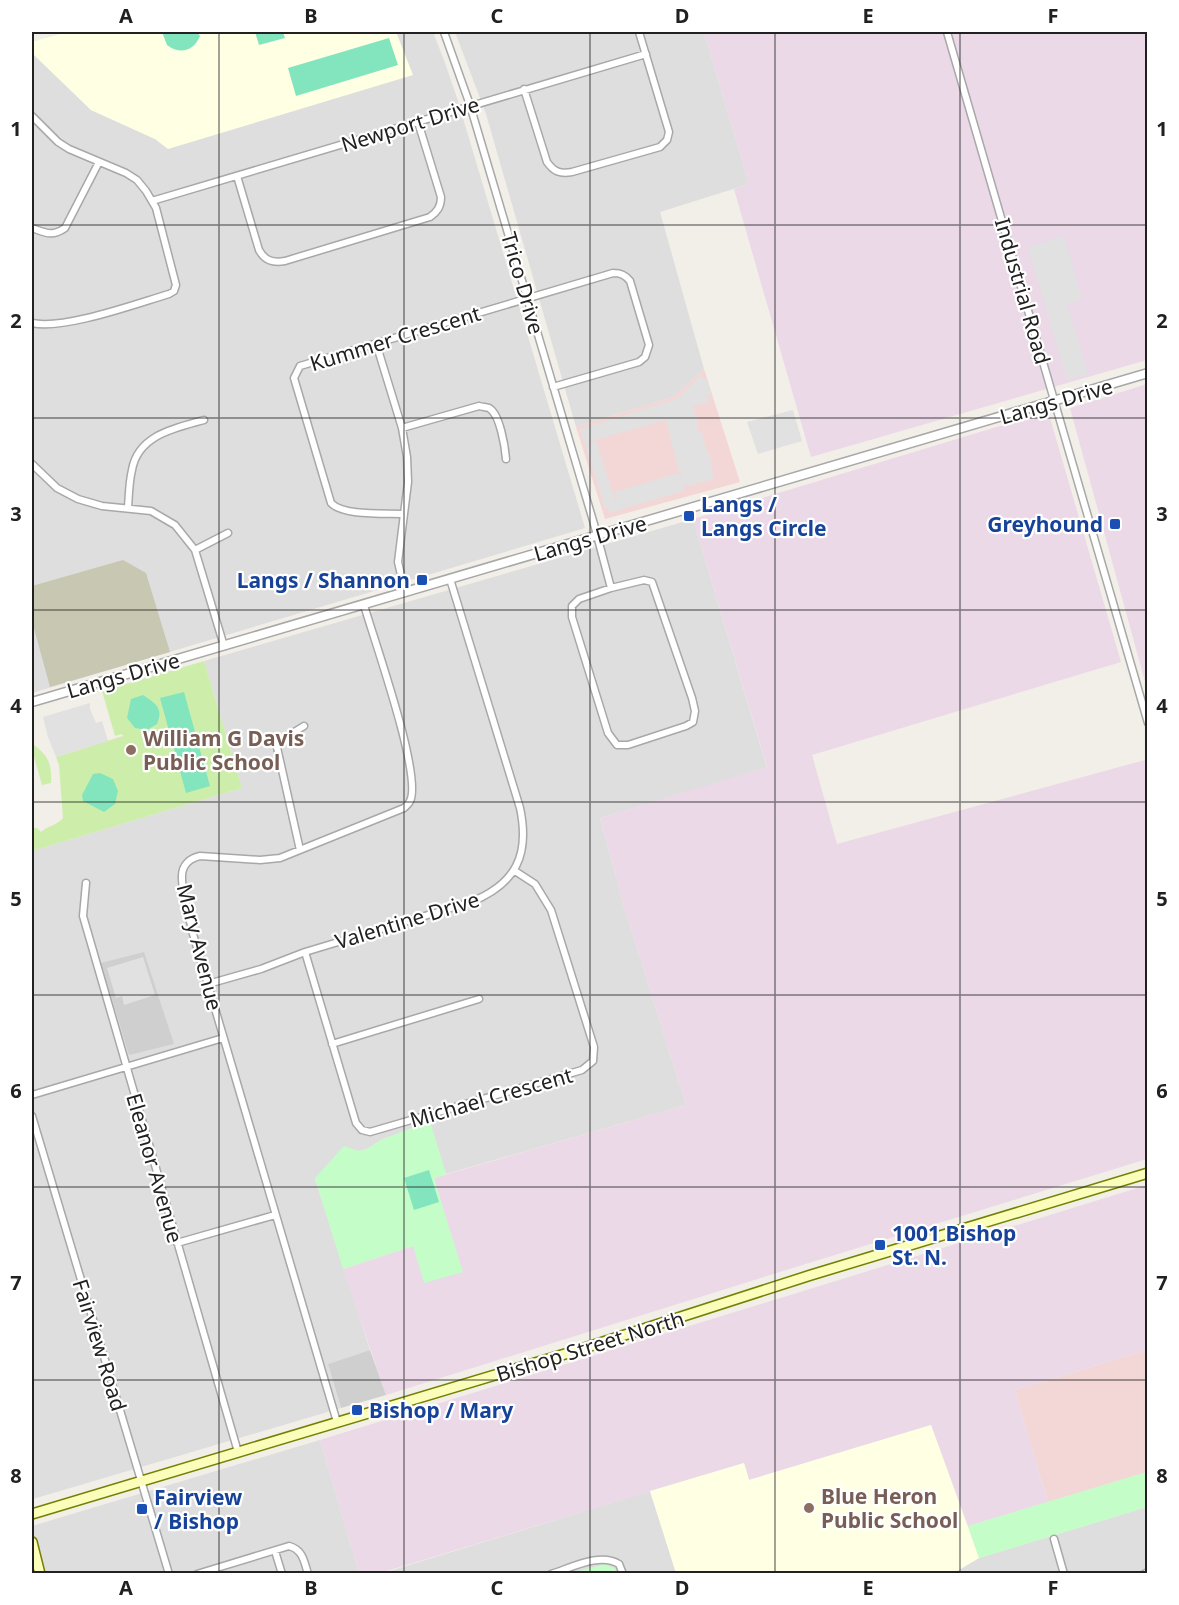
<svg xmlns="http://www.w3.org/2000/svg" width="1179" height="1605" viewBox="0 0 1179 1605" font-family="'Noto Sans',sans-serif">
<style>
.residential{fill:#dfdede}
.commercial{fill:#f3d7d6}
.industrial{fill:#ebd9e8}
.education{fill:#ffffe4}
.religious{fill:#cfcfcf}
.construction{fill:#c7c7b2}
.grass{fill:#cdeeab}
.park{fill:#c4fdc8}
.pitch{fill:#82e5be}
.parking{fill:#e1e1e1}
.lines{fill:none;stroke-linecap:round;stroke-linejoin:round}
.minor-casing{stroke:#a8a8a8;stroke-width:9}
.tertiary-casing{stroke:#a8a8a8;stroke-width:11}
.secondary-casing{stroke:#748100;stroke-width:12}
.minor{stroke:#fff;stroke-width:6}
.tertiary{stroke:#fff;stroke-width:8}
.secondary{stroke:#fbfdba;stroke-width:9}
.grid{fill:none;stroke:#212121;stroke-width:1.5;stroke-opacity:0.55}
.transit-dot{fill:#1a4fb4;stroke:#fff;stroke-width:2}
.education-dot{fill:#8d6e63;stroke:#fff;stroke-width:2}
.labels{text-anchor:middle;dominant-baseline:central;stroke-width:4.5;stroke-linejoin:round;paint-order:stroke}
.street-label{font-size:21px;fill:#212121;stroke:#fff}
.transit-label{font-size:21px;font-weight:bold;fill:#164399;stroke:#fff;text-anchor:start}
.education-label{font-size:21px;font-weight:bold;fill:#785e54;stroke:#fff;text-anchor:start}
.neatline{fill:none;stroke:#212121;stroke-width:2}
.grid-label{font-size:20px;text-anchor:middle;font-weight:bold;fill:#212121}
</style>
<rect width="100%" height="100%" fill="#f2eee8"/>
<path class="residential" d="M396,32H433L445,63L457,98L585,528L32,693V53L91,110L155,139L412,75Z
M455,32H704L749,184L660,212L704,369L673,397L576,427L486,114Z
M693,519L767,768L600,818L623,903L686,1105L446,1174L429,1122L381,1140L367,1149L358,1151L349,1149L315,1179L370,1350L328,1364L341,1408L33,1499L32,1494V851L242,788L204,661Z
M320,1440L359,1573L32,1574V1526Z
M650,1491L676,1573L380,1574Z
M1147,1507V1573L953,1574L979,1558Z"/>
<path class="commercial" d="M704,369L740,482L605,519L576,427L673,397Z
M1147,1350V1472L1048,1502L1015,1390Z"/>
<path class="industrial" d="M704,32H1147V360L811,457L734,189L749,184Z
M1147,384H1148L1147,689L1070,408Z
M1043,413L1050,418L1121,662L812,755L837,844L1145,760L1148,770L1147,1159L786,1270L386,1395L343,1269L413,1246L462,1272L434,1178L686,1105L623,903L600,818L767,767L693,519Z
M1147,1185V1350L1015,1390L1048,1502L968,1526L931,1425L749,1480L744,1463L380,1573H359L320,1440Z"/>
<path class="education" d="M67,32H396L413,75L168,149L155,139L91,110L32,53V42Z
M931,1425L979,1558L953,1573H676L650,1491L744,1463L749,1480Z"/>
<path class="religious" d="M144,952L174,1044L129,1055L101,963Z
M370,1350L386,1395L341,1408L328,1364Z"/>
<path class="construction" d="M123,560L146,573L170,652L50,687L32,621V586Z"/>
<path class="grass" d="M204,661L242,788L32,851V828H37L41,832C47,826 58,825 63,818L59,765L56,757L123,736L122,734L115,736L102,691Z
M34,745C49,756 52,765 51,783L42,785L32,750V746Z"/>
<path class="park" d="M430,1121L446,1174L434,1179L463,1272L424,1283L413,1246L343,1269L315,1178L344,1146L358,1151L367,1149L381,1140Z
M1147,1472V1507L979,1558L968,1526Z
M606,1564L615,1569L617,1573H571Z"/>
<path class="pitch" d="M162,32H197L200,36C194,51 180,55 167,45Z
M255,32H283L285,38L259,45Z
M389,38L398,65L296,96L288,68Z
M184,692L210,786L186,793L160,698Z
M143,695C155,703 164,708 157,724L147,730L135,728L127,718L131,699Z
M100,773L113,779L118,791L115,804L104,812L83,801L82,795L93,774Z
M429,1170L439,1202L414,1210L404,1178Z"/>
<path class="parking" d="M1064,236L1082,299L1067,304L1088,374L1067,380L1028,247Z
M700,376L708,381L711,395L707,396L709,402L693,406L699,428L696,429L697,432L701,431L707,452H709L714,479L692,485H683V491L609,513L608,507L605,508L585,444L596,441L614,497L611,499L616,498L614,492L678,473L681,477L682,472H679L666,420L584,443L580,429L676,399Z
M793,410L802,441L758,454L747,422Z
M90,703V709L96,723L102,721L108,741L56,757L48,737L43,717Z
M143,957L155,995L124,1005L122,996L116,998L107,968Z"/>
<g class="lines">
<defs>
<path id="minor" d="M444,32L470,105L594,524L611,588L644,580L652,582L692,698L695,711L693,722L686,726L628,745H617L608,733L572,617V606L579,599L611,588
M947,32L1148,723
M524,89L547,162C554,172 560,174 572,172L660,147L667,140L669,132L639,32
M32,116L58,142L69,149L126,173L137,180L146,191L156,208L176,285L174,291L169,294C135,304 64,330 32,323
M237,176L259,250C265,261 273,263 285,261L430,217C437,212 441,207 441,197L418,122
M152,201L646,54
M32,228C46,233 52,237 65,228L99,162
M376,343L402,428L407,457L408,482L398,562L405,592
M402,428L479,406C483,407 486,407 489,408C500,414 505,447 506,459
M32,464L57,488L78,499L102,506L151,511L175,525L195,550L224,646
M128,507C129,495 129,482 132,470C138,435 175,428 204,420
M404,514C385,513 343,516 331,503L294,378L300,366L613,273C621,273 625,275 630,281L649,345L645,357L639,362L553,387
M195,550L228,533
M300,850L276,743L304,726
M86,883L83,916L238,1452
M305,952L356,1123L362,1130L370,1132L582,1070L593,1061L594,1047L551,910L535,884L515,871
M208,984L261,969L305,952L471,902C516,884 530,855 520,808L450,579
M332,1044L479,999
M32,1095L223,1038
M32,1116L169,1574
M177,1243L275,1215
M337,1422L193,934C190,920 181,889 182,876C182,865 190,858 200,856L260,860L280,858L404,808C406,806 409,804 410,801C423,777 373,637 364,605
M1054,1539L1064,1574
M275,1551L282,1574
M197,1574L289,1546C303,1550 304,1561 308,1574
M551,1574C571,1568 600,1552 619,1564L623,1574
M1144,1574L1148,1572"/>
<path id="tertiary" d="M32,702L1148,373"/>
<path id="secondary" d="M32,1514L575,1351L811,1275L1148,1173
M32,1542L40,1574"/>
</defs>
<use href="#minor" class="minor-casing"/>
<use href="#tertiary" class="tertiary-casing"/>
<use href="#secondary" class="secondary-casing"/>
<use href="#minor" class="minor"/>
<use href="#tertiary" class="tertiary"/>
<use href="#secondary" class="secondary"/>
</g>
<path class="grid" d="M219,32V1574M404,32V1574M590,32V1574M775,32V1574M960,32V1574M32,225H1148M32,418H1148M32,610H1148M32,802H1148M32,995H1148M32,1187H1148M32,1380H1148"/>
<g class="transit-dot">
<rect x="683" y="510" width="12" height="12" rx="3"/>
<rect x="1109" y="518" width="12" height="12" rx="3"/>
<rect x="416" y="574" width="12" height="12" rx="3"/>
<rect x="874" y="1239" width="12" height="12" rx="3"/>
<rect x="351" y="1404" width="12" height="12" rx="3"/>
<rect x="136" y="1503" width="12" height="12" rx="3"/>
</g>
<g class="education-dot">
<circle cx="131" cy="750" r="6"/>
<circle cx="809" cy="1508" r="6"/>
</g>
<g class="labels">
<g class="street-label">
<text transform="translate(410 124) rotate(-17)">Newport Drive</text>
<text transform="translate(523 283) rotate(74)">Trico Drive</text>
<text transform="translate(1023 291) rotate(74)">Industrial Road</text>
<text transform="translate(395 338) rotate(-17)">Kummer Crescent</text>
<text transform="translate(1056 401) rotate(-16)">Langs Drive</text>
<text transform="translate(590 538) rotate(-16)">Langs Drive</text>
<text transform="translate(123 675) rotate(-16)">Langs Drive</text>
<text transform="translate(407 920) rotate(-17)">Valentine Drive</text>
<text transform="translate(200 947) rotate(76)">Mary Avenue</text>
<text transform="translate(491 1097) rotate(-16)">Michael Crescent</text>
<text transform="translate(155 1168) rotate(74)">Eleanor Avenue</text>
<text transform="translate(100 1345) rotate(73)">Fairview Road</text>
<text transform="translate(590 1346) rotate(-17)">Bishop Street North</text>
</g>
<g class="transit-label">
<text x="701" y="504">Langs /<tspan x="701" dy="24">Langs Circle</tspan></text>
<text x="1103" y="524" text-anchor="end">Greyhound</text>
<text x="410" y="580" text-anchor="end">Langs / Shannon</text>
<text x="892" y="1233">1001 Bishop<tspan x="892" dy="24">St. N.</tspan></text>
<text x="369" y="1410">Bishop / Mary</text>
<text x="154" y="1497">Fairview<tspan x="154" dy="24">/ Bishop</tspan></text>
</g>
<g class="education-label">
<text x="143" y="738">William G Davis<tspan x="143" dy="24">Public School</tspan></text>
<text x="821" y="1496">Blue Heron<tspan x="821" dy="24">Public School</tspan></text>
</g>
</g>
<rect width="1179" height="1605" fill="none" stroke="#ffffff" stroke-width="66"/>
<rect x="33" y="33" width="1113" height="1539" class="neatline"/>
<g class="grid-label">
<text x="126" y="23">A</text>
<text x="311" y="23">B</text>
<text x="497" y="23">C</text>
<text x="682" y="23">D</text>
<text x="868" y="23">E</text>
<text x="1053" y="23">F</text>
<text x="16" y="136">1</text>
<text x="1162" y="136">1</text>
<text x="16" y="328">2</text>
<text x="1162" y="328">2</text>
<text x="16" y="521">3</text>
<text x="1162" y="521">3</text>
<text x="16" y="713">4</text>
<text x="1162" y="713">4</text>
<text x="16" y="906">5</text>
<text x="1162" y="906">5</text>
<text x="16" y="1098">6</text>
<text x="1162" y="1098">6</text>
<text x="16" y="1290">7</text>
<text x="1162" y="1290">7</text>
<text x="16" y="1483">8</text>
<text x="1162" y="1483">8</text>
<text x="126" y="1595">A</text>
<text x="311" y="1595">B</text>
<text x="497" y="1595">C</text>
<text x="682" y="1595">D</text>
<text x="868" y="1595">E</text>
<text x="1053" y="1595">F</text>
</g>
</svg>
